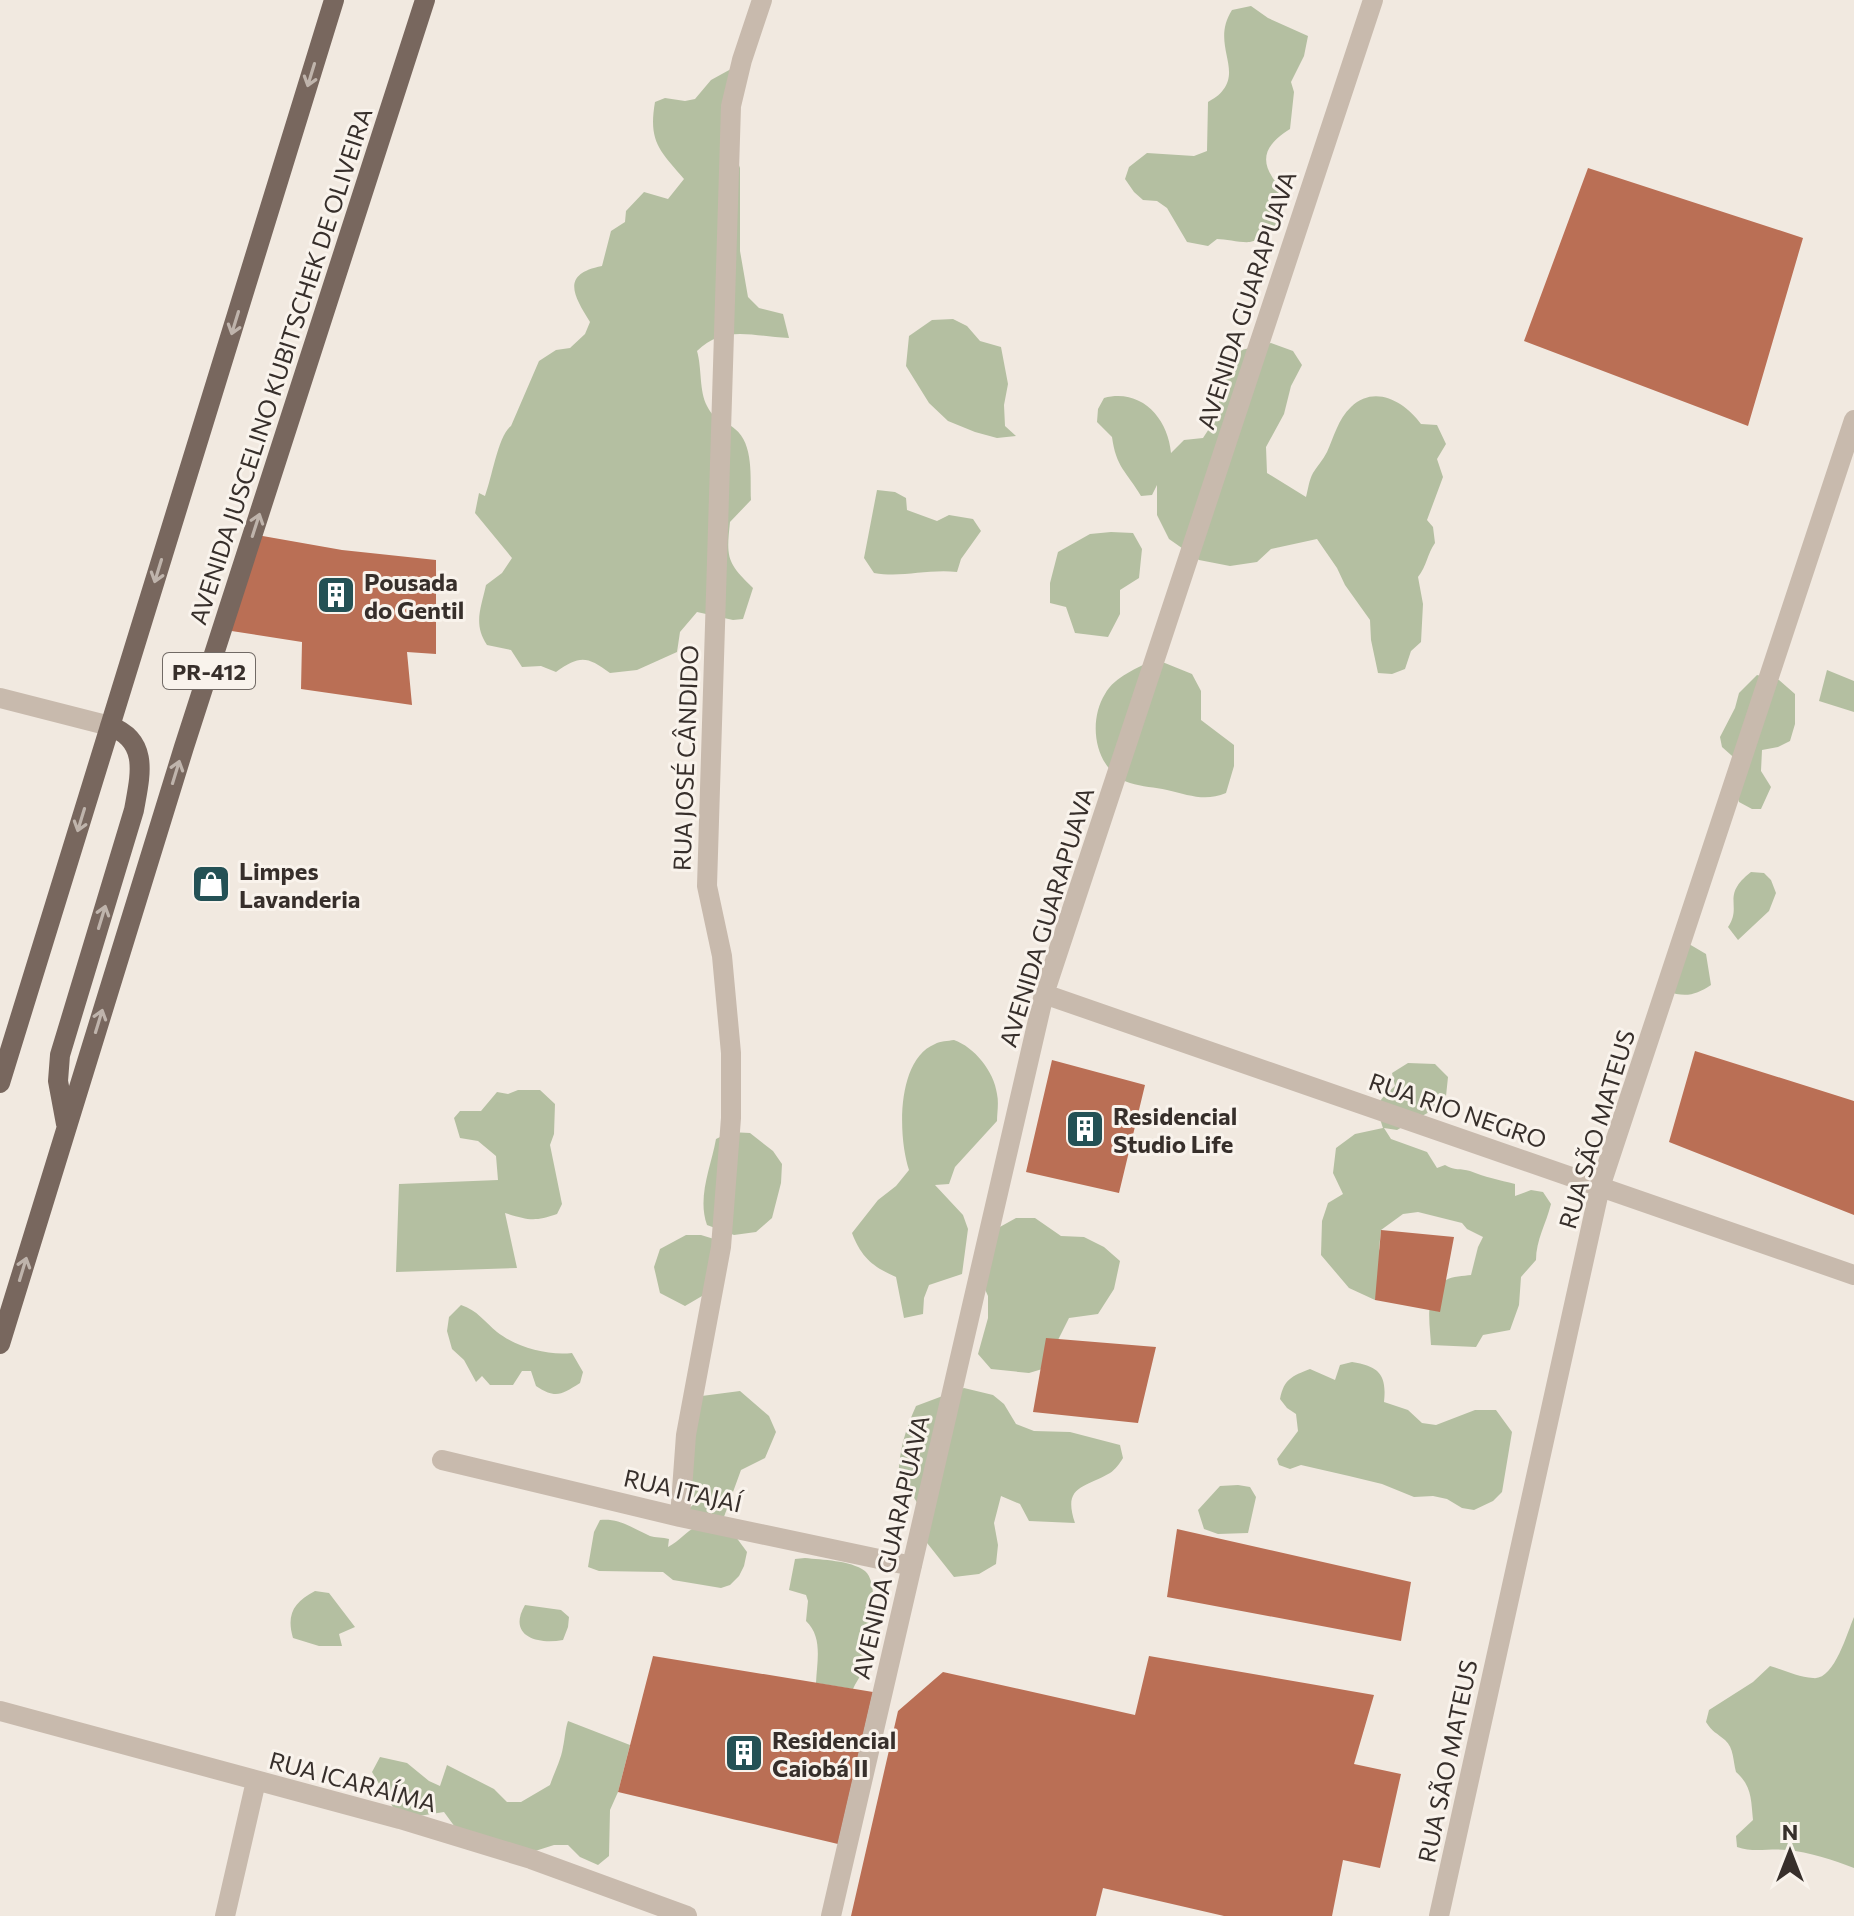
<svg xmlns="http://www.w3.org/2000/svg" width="1854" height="1916" viewBox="0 0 1854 1916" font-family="Commissioner,sans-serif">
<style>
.green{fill:#b4bfa1}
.building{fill:#ba6f55}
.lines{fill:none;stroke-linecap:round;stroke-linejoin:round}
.minor{stroke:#c8baad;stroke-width:20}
.major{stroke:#78675e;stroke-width:20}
.oneway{stroke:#bfb4ac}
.labels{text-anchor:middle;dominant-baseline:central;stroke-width:6;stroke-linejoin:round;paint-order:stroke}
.shield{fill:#f9f3ec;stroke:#716a65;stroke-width:2}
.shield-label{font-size:22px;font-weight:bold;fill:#372f2b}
.street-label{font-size:24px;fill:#372f2b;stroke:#f9f3ec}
.poi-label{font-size:24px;font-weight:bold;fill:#372f2b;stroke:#f9f3ec;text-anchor:start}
</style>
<rect width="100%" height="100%" fill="#f1e9e0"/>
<path class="green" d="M1251,6L1268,18L1308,36L1304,56L1291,82L1294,92L1290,129C1257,150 1261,167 1285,193C1283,216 1276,237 1250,242C1241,243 1226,239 1217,239L1208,246L1187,242L1167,208L1157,201L1143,200L1134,192L1125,179L1129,167L1147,153L1194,156L1207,151L1208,102C1213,99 1220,95 1223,90C1241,67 1211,43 1232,10Z
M731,69V143L740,168V251L748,297L759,308L783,314L789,338C754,337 724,324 697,351C702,368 699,391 707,406C716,423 722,418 735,429C754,444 750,478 751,500L730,522C726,558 727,563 753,588L743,619L733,620L697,612L680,632L677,652L637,670L610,673C587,656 580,655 556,672L541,666L522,667L511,650L487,645C473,624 481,608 486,585L502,573L512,558L475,513L479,493L485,496C492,478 498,436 511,426L539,361L556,350L570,348L585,334L590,322C574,296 560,274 602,266L611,231L625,222L626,211L644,192L668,199L684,179C660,151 648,142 655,102L665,98L685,101L695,99L711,80Z
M953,319L967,326L980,341L1001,347L1008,384L1004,405L1005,426L1016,436L997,438L975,432L948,421L929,403L906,366L909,336L932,320Z
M1271,343L1293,351L1302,365L1291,386L1284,414L1266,447L1267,473L1306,497C1308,490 1309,480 1313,473C1317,466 1323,460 1327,452C1334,437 1338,419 1351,407C1375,384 1405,402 1421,424L1437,425L1446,444L1437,459L1443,477L1427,520L1433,527L1435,543C1427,554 1427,566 1418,577L1423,604L1421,642L1411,651L1405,669L1392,674L1378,673L1371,640L1370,620L1345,585L1337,568L1317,539L1271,549L1257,562L1230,566L1199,560L1169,539L1157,515V485L1152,495L1141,496C1126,471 1116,467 1112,437L1097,422L1098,409L1104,398C1141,388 1168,418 1171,453L1184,440L1203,438L1218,415L1222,367L1237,351Z
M877,490L895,492L906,498L907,510L937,521L949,515L973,519L981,531L961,559L957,572C926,569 902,578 874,573L864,558Z
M1111,532L1133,533L1142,549L1139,578L1120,590V614L1108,637L1075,633L1066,607L1050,603V583L1058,552L1090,534Z
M1155,659L1192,674L1201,691V720L1234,745V766L1226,793C1205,802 1189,795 1167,790C1155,787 1142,787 1130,783C1095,771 1087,723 1105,694C1115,676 1138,668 1155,659Z
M1827,670L1854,681V712L1819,701Z
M1757,675L1779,680L1795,694V724L1790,741L1778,747L1762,750L1761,771L1771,787L1761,809H1752L1739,802L1736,791L1740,763L1722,747L1720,737L1735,708L1739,693Z
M1751,872L1764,873L1771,880L1776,893L1769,911L1738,940L1728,927C1743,905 1720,896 1751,872Z
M1689,944L1706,954L1711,985C1696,995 1685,998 1667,991Z
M954,1040C974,1047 994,1071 997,1094C999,1103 997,1113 997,1121L955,1167L949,1184L935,1185L963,1215L968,1229L962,1274L929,1285L924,1298L923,1314L904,1318L896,1277C873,1267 861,1257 852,1233L878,1200L896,1186L909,1170C898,1137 896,1060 935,1044C940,1041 948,1041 954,1040Z
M1408,1063L1435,1064L1448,1077L1446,1096L1440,1106L1397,1130L1384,1128L1391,1139L1427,1152L1437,1168L1445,1165C1454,1171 1461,1168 1470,1171C1484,1177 1500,1180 1515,1184V1196L1531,1190L1543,1192L1551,1204C1546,1224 1536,1240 1536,1260L1521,1277L1519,1305L1510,1330L1483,1335L1476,1347L1431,1345C1430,1323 1423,1294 1446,1280C1452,1276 1464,1276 1471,1275L1478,1247L1483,1237L1467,1229L1462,1223L1418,1212L1403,1214L1381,1230L1379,1249L1388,1266L1375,1300L1349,1288L1321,1255L1322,1221L1328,1203L1343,1194L1333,1173L1336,1148L1355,1134L1383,1128C1375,1103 1376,1103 1395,1086L1392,1073Z
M518,1090H540L555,1104L554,1134L550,1145L562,1204L557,1214C534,1222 528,1220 505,1213L517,1268L396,1272L399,1184L498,1180L496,1156L478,1141L460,1138L454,1118L460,1111H481L497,1092L508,1094Z
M730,1132L750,1133L773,1151L782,1164L781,1183L772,1218L756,1232L734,1235L707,1225C697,1197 711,1167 716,1139Z
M1016,1218H1035L1061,1236L1084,1237L1104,1247L1120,1261L1114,1289L1098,1314L1069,1318L1058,1340L1049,1367L1029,1373L991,1369L978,1354L988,1318V1296L979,1276L989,1233Z
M686,1235H701L714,1239V1289L685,1306L660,1293L654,1267L660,1249Z
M461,1305C477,1310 485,1322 497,1332C516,1347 548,1356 572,1353L583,1372L580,1383C561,1395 556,1399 536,1386L531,1371H522L513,1385H490L482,1376L476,1382L464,1360L452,1349L447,1331L449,1317Z
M1352,1362C1379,1366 1387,1375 1384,1402L1408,1410L1422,1423L1436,1425L1475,1410H1496L1512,1432L1502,1492L1493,1501L1474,1510L1462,1508L1447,1499L1433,1496L1414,1497L1382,1484L1349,1476L1301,1465L1290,1469L1279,1465L1277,1459L1298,1431L1296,1414L1287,1408L1280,1399C1284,1379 1292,1376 1310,1369L1335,1380L1340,1365Z
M964,1388L993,1395L1004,1404L1016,1424L1034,1431L1070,1432L1120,1445L1123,1458C1120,1463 1115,1470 1110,1473C1085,1488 1062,1485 1075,1523L1029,1521L1020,1504L1001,1496L994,1523L998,1545L996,1564L979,1574L954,1577L920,1534L924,1514L913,1496L899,1484C897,1457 905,1430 916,1406Z
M740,1391L769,1416L776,1432L765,1458L741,1470L721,1525L733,1533L747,1552L744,1566L739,1576L730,1585L721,1588L673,1580L663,1572L599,1571L588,1567L594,1532L600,1520C620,1518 632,1528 650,1536C655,1538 663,1537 669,1539L668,1547C680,1541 685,1532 697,1526L680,1517L696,1502L683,1477L694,1397Z
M1238,1485L1250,1487L1256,1497L1248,1533L1218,1534L1204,1529L1198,1510L1220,1486Z
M805,1558C822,1560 850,1560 865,1571C882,1585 869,1653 862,1672C860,1678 855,1683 853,1689L816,1683C817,1661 823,1637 806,1621L808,1601L806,1595L789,1590L795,1559Z
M315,1591L329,1593L355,1627L339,1634L342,1646H319L293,1638C286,1614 294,1602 315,1591Z
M525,1605L561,1610L569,1617L568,1627L563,1640C537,1645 507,1636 525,1605Z
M1854,1617V1868C1833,1860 1809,1852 1787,1850C1769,1848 1754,1853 1737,1847L1736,1836L1753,1820C1751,1800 1752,1786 1736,1772C1733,1761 1734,1748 1725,1740C1717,1733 1712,1732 1706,1722L1709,1710L1753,1682L1770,1666C1784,1670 1798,1677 1813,1678C1834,1681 1847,1633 1854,1617Z
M568,1721L630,1745L618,1792L610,1810L609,1856L598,1865L580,1857L568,1845H554L532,1852L455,1827L444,1812L400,1819L372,1772L380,1757L407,1763L429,1781L440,1786L447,1765L494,1789L507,1802H521L550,1785C554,1773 561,1760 563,1747C565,1738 565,1730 568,1721Z"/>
<path class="building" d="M1588,168L1803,238L1748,426L1524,341Z
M257,535L342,550L436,560V654L407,652L412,705L301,689L302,642L225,630Z
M1695,1051L1854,1101V1215L1669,1142Z
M1052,1060L1145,1085L1119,1193L1026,1172Z
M1381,1230L1454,1237L1440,1312L1375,1300Z
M1046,1338L1156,1347L1138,1423L1033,1412Z
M1177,1529L1411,1582L1401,1641L1167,1597Z
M653,1656L873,1692L838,1844L618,1792Z
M1149,1656L1374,1695L1354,1764L1401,1774L1380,1868L1343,1860L1332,1916H1224L1103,1888L1096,1916H851L898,1711L943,1672L1135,1715Z"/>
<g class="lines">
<path class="minor" d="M0,698L110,726
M1044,994L1854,1275
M442,1460L680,1517L912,1566
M680,1517L686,1435L721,1247L731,1118V1053L722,956L707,886L731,106L742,60L762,0
M0,1711L400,1819L531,1859L687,1916
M225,1916L256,1781
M831,1916L1044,994L1373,0
M1439,1916L1600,1187L1854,420"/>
<path class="major" d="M0,1083L334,0
M66,1124L58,1081L60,1055L134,810C140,776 150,741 110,726
M0,1344L184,747L425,0"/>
</g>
<defs><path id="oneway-shaft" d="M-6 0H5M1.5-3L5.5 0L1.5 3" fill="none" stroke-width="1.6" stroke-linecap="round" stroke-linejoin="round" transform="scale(2)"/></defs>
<g class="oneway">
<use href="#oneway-shaft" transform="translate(311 75) rotate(107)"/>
<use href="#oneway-shaft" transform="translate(235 323) rotate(107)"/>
<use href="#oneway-shaft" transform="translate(256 525) rotate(-72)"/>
<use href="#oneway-shaft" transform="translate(158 571) rotate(107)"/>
<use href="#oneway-shaft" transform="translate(176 772) rotate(-73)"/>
<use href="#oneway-shaft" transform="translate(81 820) rotate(107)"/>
<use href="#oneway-shaft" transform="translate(102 917) rotate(-73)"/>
<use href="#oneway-shaft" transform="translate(99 1021) rotate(-73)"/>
<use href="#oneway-shaft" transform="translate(23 1269) rotate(-73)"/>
</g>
<defs>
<symbol id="building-square" viewBox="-11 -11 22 22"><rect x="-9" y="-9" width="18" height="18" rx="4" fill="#245155" stroke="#f9f3ec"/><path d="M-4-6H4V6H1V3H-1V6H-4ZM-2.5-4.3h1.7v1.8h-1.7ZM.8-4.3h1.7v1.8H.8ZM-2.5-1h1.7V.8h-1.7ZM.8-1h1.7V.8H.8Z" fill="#fff"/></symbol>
<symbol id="shop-square" viewBox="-11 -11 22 22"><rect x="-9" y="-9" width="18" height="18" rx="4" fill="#245155" stroke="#f9f3ec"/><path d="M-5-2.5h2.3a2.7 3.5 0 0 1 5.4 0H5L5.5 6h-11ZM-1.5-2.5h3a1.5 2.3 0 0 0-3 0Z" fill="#fff"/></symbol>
</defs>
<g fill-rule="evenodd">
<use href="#building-square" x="314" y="573" width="44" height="44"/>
<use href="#shop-square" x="189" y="862" width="44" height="44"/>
<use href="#building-square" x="1063" y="1107" width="44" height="44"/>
<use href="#building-square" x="722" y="1731" width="44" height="44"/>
</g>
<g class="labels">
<rect class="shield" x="163" y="653" width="92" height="36" rx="6"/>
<g class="shield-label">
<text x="209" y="671">PR-412</text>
</g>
<g class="street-label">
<text transform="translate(1246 300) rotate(-72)">AVENIDA GUARAPUAVA</text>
<text transform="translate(280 366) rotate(-72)">AVENIDA JUSCELINO KUBITSCHEK DE OLIVEIRA</text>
<text transform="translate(685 758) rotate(-88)">RUA JOSÉ CÂNDIDO</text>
<text transform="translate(1046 917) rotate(-73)">AVENIDA GUARAPUAVA</text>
<text transform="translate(1458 1110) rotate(19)">RUA RIO NEGRO</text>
<text transform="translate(1596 1129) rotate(-73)">RUA SÃO MATEUS</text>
<text transform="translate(683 1490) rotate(13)">RUA ITAJAÍ</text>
<text transform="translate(890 1547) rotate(-77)">AVENIDA GUARAPUAVA</text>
<text transform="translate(1447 1761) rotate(-78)">RUA SÃO MATEUS</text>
<text transform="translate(353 1781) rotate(15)">RUA ICARAÍMA</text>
</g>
<g class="poi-label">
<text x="364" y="581">Pousada<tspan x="364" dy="28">do Gentil</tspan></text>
<text x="239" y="870">Limpes<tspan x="239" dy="28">Lavanderia</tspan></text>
<text x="1113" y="1115">Residencial<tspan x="1113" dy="28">Studio Life</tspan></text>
<text x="772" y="1739">Residencial<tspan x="772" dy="28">Caiobá II</tspan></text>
</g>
</g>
<g transform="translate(1790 1852)" stroke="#f9f3ec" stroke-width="6" paint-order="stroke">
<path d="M0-6L14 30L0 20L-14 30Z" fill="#372f2b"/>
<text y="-12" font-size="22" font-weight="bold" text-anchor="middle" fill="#372f2b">N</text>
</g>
</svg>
